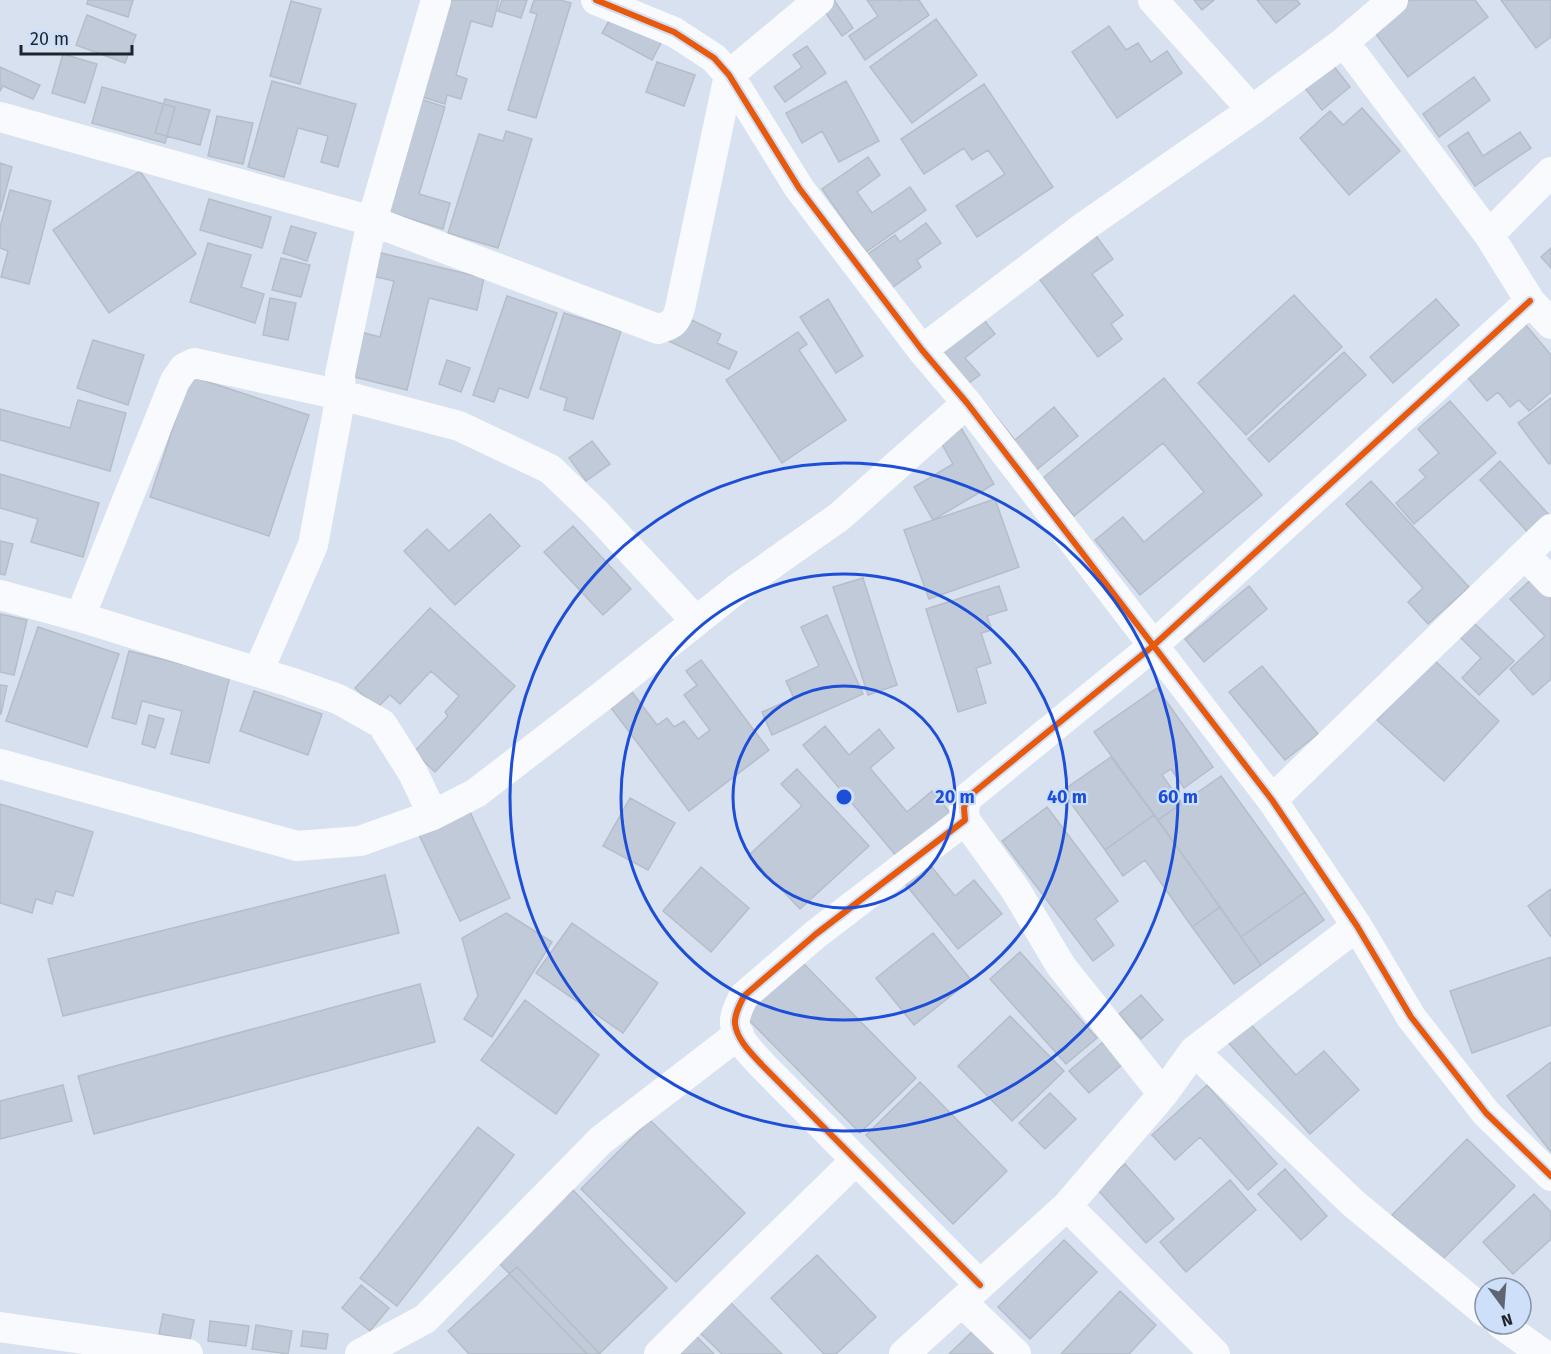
<svg xmlns="http://www.w3.org/2000/svg" width="1551" height="1354" viewBox="0 0 1551 1354" font-family="'Fira Sans',sans-serif">
<style>
.building{fill:#c1cad9;stroke:#b6bdc8;stroke-width:1.5}
.lines{fill:none;stroke-linecap:round;stroke-linejoin:round}
.minor{stroke:#f9fafd;stroke-width:30}
.cycleway-casing{stroke:#cedffa;stroke-width:10}
.cycleway{stroke:#e8590c;stroke-width:6}
.ring{fill:none;stroke:#1d4ed8;stroke-width:3}
.centre{fill:#1d4ed8;stroke:#cedffa;stroke-width:3}
.ring-label{font-size:18px;text-anchor:middle;font-weight:bold;fill:#1d4ed8;stroke:#cedffa;stroke-width:4.5;stroke-linejoin:round;paint-order:stroke}
</style>
<rect width="100%" height="100%" fill="#d8e1f0"/>
<path class="building" d="M88,0H133L128,17L87,4Z
M447,0H499L492,27L471,21L456,75L467,79L461,99L447,95L445,104L419,96Z
M502,0H527L521,18L498,11Z
M534,0H560L571,3L536,118L508,110L537,14L530,12Z
M834,0L853,28L842,36L818,2Z
M867,0H898L899,1L901,0H919L929,15L865,60L849,36L878,16Z
M1194,0H1214L1202,10Z
M1257,0H1297L1300,4L1276,23Z
M1410,0H1475L1488,17L1408,77L1372,29Z
M1501,0H1551V37L1536,48Z
M291,1L321,9L300,84L270,76Z
M613,14L662,41L652,60L602,33Z
M87,15L136,35L125,63L76,45Z
M936,19L977,75L912,123L870,67Z
M1109,26L1126,50L1138,43L1151,62L1167,51L1182,73L1117,118L1072,52Z
M807,46L826,73L785,102L774,87L802,67L793,55Z
M63,54L97,64L85,103L52,93Z
M1329,60L1350,87L1322,110L1301,83Z
M657,62L695,75L684,106L646,92Z
M0,67L40,85L33,99L3,86L0,91Z
M1474,77L1490,100L1439,137L1423,114Z
M272,81L356,104L338,167L321,162L328,136L298,128L284,177L248,167Z
M846,81L879,141L839,162L822,131L802,143L786,113Z
M984,84L1053,187L977,237L956,206L1005,174L988,150L972,160L964,148L924,174L901,139Z
M102,87L175,107L165,143L92,123Z
M414,97L445,107L419,194L450,203L443,229L379,209Z
M165,99L210,110L200,145L155,133Z
M1362,108L1400,151L1349,195L1300,138L1330,111L1343,125Z
M217,116L253,123L243,164L208,156Z
M506,131L532,139L498,248L448,233L479,134L503,141Z
M1468,132L1483,156L1520,132L1531,148L1475,186L1448,146Z
M868,157L880,175L857,192L872,213L910,187L926,210L866,252L822,189Z
M0,163L12,167L0,212Z
M140,171L196,254L109,313L53,230Z
M10,190L51,201L29,284L1,277L8,251L0,248V227Z
M209,199L271,217L262,248L200,230Z
M926,223L941,243L917,260L921,267L889,290L865,256L895,235L900,242Z
M291,226L316,233L307,261L283,253Z
M1091,229L1113,259L1092,274L1123,315L1111,324L1122,339L1098,357L1034,272Z
M208,243L251,255L241,287L264,294L255,323L190,302Z
M1551,248V268L1541,257Z
M365,249L484,278L477,310L429,298L407,390L342,374L353,330L380,337L394,281L359,273Z
M281,258L310,265L301,297L272,290Z
M1294,295L1342,347L1246,435L1198,383Z
M507,296L557,313L528,398L499,388L494,402L473,395Z
M270,298L296,303L288,340L263,335Z
M828,299L863,356L836,373L800,317Z
M1436,299L1459,325L1393,383L1370,357Z
M564,313L621,331L593,419L564,410L567,398L540,389Z
M677,313L721,334L717,343L737,352L729,369L664,339Z
M980,315L995,334L965,358L980,375L969,383L1015,440L1054,407L1078,436L1029,476L930,355Z
M1524,323L1551,355V392L1529,411L1519,400L1510,407L1498,392L1487,401L1464,373Z
M798,332L807,344L799,350L846,420L782,463L726,380Z
M93,340L144,355L128,405L77,388Z
M1344,352L1366,375L1269,462L1248,439Z
M447,360L470,368L461,392L439,384Z
M190,376L309,415L269,536L150,497Z
M1164,378L1262,495L1140,595L1095,540L1123,517L1144,542L1204,492L1163,443L1074,516L1043,478Z
M1551,398V463L1549,464L1518,423Z
M78,400L126,413L110,471L0,440V409L70,428Z
M1450,401L1496,453L1414,524L1396,503L1426,477L1419,470L1439,453L1418,429Z
M957,421L994,484L933,520L914,487L953,464L936,434Z
M592,441L610,464L586,481L569,458Z
M1500,461L1551,517L1532,537L1480,480Z
M0,474L99,503L83,557L31,542L38,519L0,508Z
M1371,481L1469,587L1428,624L1408,602L1423,588L1346,504Z
M995,499L1019,567L929,599L904,530Z
M490,514L520,546L455,605L404,551L427,529L449,551Z
M573,526L631,589L603,615L544,552Z
M0,541L13,544L5,575L0,574Z
M1536,575L1551,590V679L1533,695L1510,669L1545,636L1510,599Z
M863,578L897,685L868,695L833,587Z
M999,586L1007,610L987,616L992,630L981,633L991,663L976,668L986,703L958,712L926,609Z
M1249,586L1267,609L1204,662L1185,639Z
M430,608L515,686L435,772L414,752L448,716L445,712L459,696L431,671L400,704L390,695L377,708L355,688Z
M0,614L27,620L14,675L0,672Z
M827,615L863,694L772,735L762,712L794,698L786,681L819,666L801,627Z
M1473,622L1514,661L1479,695L1462,678L1481,658L1459,636Z
M38,627L119,654L87,747L6,721Z
M129,651L230,676L209,763L171,754L182,711L142,701L136,724L112,718Z
M1433,659L1499,721L1444,781L1377,720Z
M701,660L769,750L689,811L602,696L623,680L657,725L667,718L674,727L684,721L698,739L710,730L684,695L697,685L686,671Z
M1262,666L1318,734L1285,760L1229,692Z
M0,685L7,686L1,714H0Z
M1157,688L1213,767L1184,788L1171,769L1162,775L1182,803L1158,820L1094,732Z
M254,691L322,714L308,755L240,731Z
M149,715L164,719L155,748L142,744Z
M825,726L849,755L879,729L894,748L870,768L907,812L932,791L951,814L898,858L803,745Z
M1111,757L1154,815L1105,850L1062,791Z
M797,769L869,846L800,909L749,855L802,806L781,784Z
M1221,776L1305,892L1241,937L1158,820Z
M463,797L510,898L460,921L412,820Z
M630,798L675,823L648,870L603,846Z
M0,804L93,832L73,896L56,891L52,904L36,899L32,913L0,903Z
M1047,807L1118,901L1095,919L1114,945L1093,961L1002,841Z
M1154,815L1220,907L1192,927L1145,860L1123,876L1105,850Z
M927,861L955,896L974,880L1002,914L958,949L903,881Z
M701,867L749,908L711,952L663,911Z
M385,875L399,933L63,1016L48,959Z
M1551,889V937L1528,906Z
M1305,892L1324,920L1261,965L1241,937Z
M1220,907L1261,965L1234,984L1192,927Z
M506,913L552,942L492,1037L464,1019L478,996L462,938Z
M572,923L658,983L623,1033L536,973Z
M933,933L971,980L914,1025L876,978Z
M1020,952L1097,1038L1066,1064L990,979Z
M1551,957V1025L1472,1053L1450,991Z
M798,958L916,1078L860,1133L742,1013Z
M420,984L435,1042L94,1134L78,1076Z
M1141,995L1163,1020L1141,1039L1119,1014Z
M525,1000L599,1055L556,1114L481,1060Z
M1010,1016L1064,1071L1012,1121L958,1066Z
M1247,1020L1296,1075L1324,1051L1359,1090L1310,1134L1226,1040Z
M1103,1042L1123,1064L1089,1093L1069,1071Z
M1551,1062V1152L1507,1096Z
M920,1082L1007,1171L953,1224L866,1135Z
M63,1085L72,1121L0,1139V1101Z
M1207,1085L1277,1164L1248,1190L1200,1137L1175,1160L1152,1135Z
M1050,1093L1076,1119L1045,1149L1019,1123Z
M650,1120L745,1213L676,1282L581,1189Z
M478,1127L514,1155L397,1306L360,1278Z
M1467,1139L1515,1186L1440,1262L1392,1215Z
M1125,1164L1174,1219L1146,1243L1097,1189Z
M1285,1169L1327,1216L1301,1240L1258,1194Z
M1230,1180L1256,1210L1186,1272L1160,1242Z
M573,1190L667,1288L599,1354H587L498,1262Z
M1534,1194L1551,1212V1239L1513,1274L1483,1242Z
M1064,1240L1097,1272L1030,1339L998,1307Z
M817,1255L876,1317L836,1354H824L771,1298Z
M517,1267L600,1354H469L448,1331Z
M361,1285L389,1308L370,1331L342,1308Z
M1120,1291L1156,1325L1129,1354H1061Z
M728,1300L782,1354H722L698,1331Z
M163,1314L194,1320L190,1340L159,1334Z
M210,1321L249,1326L246,1346L208,1341Z
M256,1325L292,1331L288,1354L252,1349Z
M977,1327L1004,1354H949Z
M303,1331L328,1334L326,1349L301,1346Z
M695,1335L714,1354H677Z"/>
<g class="lines">
<path class="minor" d="M596,0L674,32L714,58L729,75L799,188L922,350L967,403L1272,800L1357,926L1411,1017L1486,1113L1551,1176
M1153,0L1252,110
M1344,42L1489,235L1530,301L1551,324
M0,117L372,221L658,329C672,325 676,323 680,308L729,75L819,0
M1489,235L1551,172
M922,350L1085,226L1252,110L1344,42L1393,0
M1525,555L1551,582
M0,595L80,617L290,682L338,699L382,724L413,773L433,815
M80,617L175,381L184,368L194,363L341,395L459,426L550,469L596,513L696,621
M258,672L313,545L341,395L340,374L372,221L436,0
M0,764L297,846L360,841L433,815L476,793L601,697L738,588L839,517L967,403
M1272,800L1551,529
M965,820L1015,889L1061,966L1163,1094
M1194,1051L1354,1204L1485,1312
M1067,1206L1215,1354
M980,1285L762,1065C752,1054 737,1040 735,1024C734,1015 740,1004 744,996L816,934L965,820L964,808L967,798L1153,646L1530,301
M962,1302L1016,1354
M1501,1324L1543,1354
M0,1327L188,1354
M360,1354L425,1319L601,1140L739,1034
M659,1354L718,1295L856,1160
M904,1354L1067,1206L1163,1094L1194,1051L1357,926"/>
<defs>
<path id="cycleway" d="M596,0L674,32L714,58L729,75L799,188L922,350L967,403L1272,800L1357,926L1411,1017L1486,1113L1551,1176
M980,1285L762,1065C752,1054 737,1040 735,1024C734,1015 740,1004 744,996L816,934L965,820L964,808L967,798L1153,646L1530,301"/>
</defs>
<use href="#cycleway" class="cycleway-casing"/>
<use href="#cycleway" class="cycleway"/>
</g>
<g class="ring">
<circle cx="844" cy="797" r="111"/>
<circle cx="844" cy="797" r="223"/>
<circle cx="844" cy="797" r="334"/>
</g>
<circle cx="844" cy="797" r="9" class="centre"/>
<g class="ring-label">
<text x="955" y="803">20 m</text>
<text x="1067" y="803">40 m</text>
<text x="1178" y="803">60 m</text>
</g>
<g transform="translate(1503 1306) rotate(164)"><circle r="28" fill="#cedffa" stroke="#8894a8" stroke-width="1.5"/>
<path d="M0-4.5L10 22L0 15L-10 22Z" fill="#5f6672"/>
<text y="-9" font-size="16" font-weight="bold" text-anchor="middle" fill="#1e242e">N</text>
</g>
<path d="M21 45v9h111v-9" fill="none" stroke="#1e242e" stroke-width="3"/>
<text x="30" y="45" font-size="18" fill="#1e242e" stroke="#cedffa" stroke-width="4.5" paint-order="stroke">20 m</text>
</svg>
